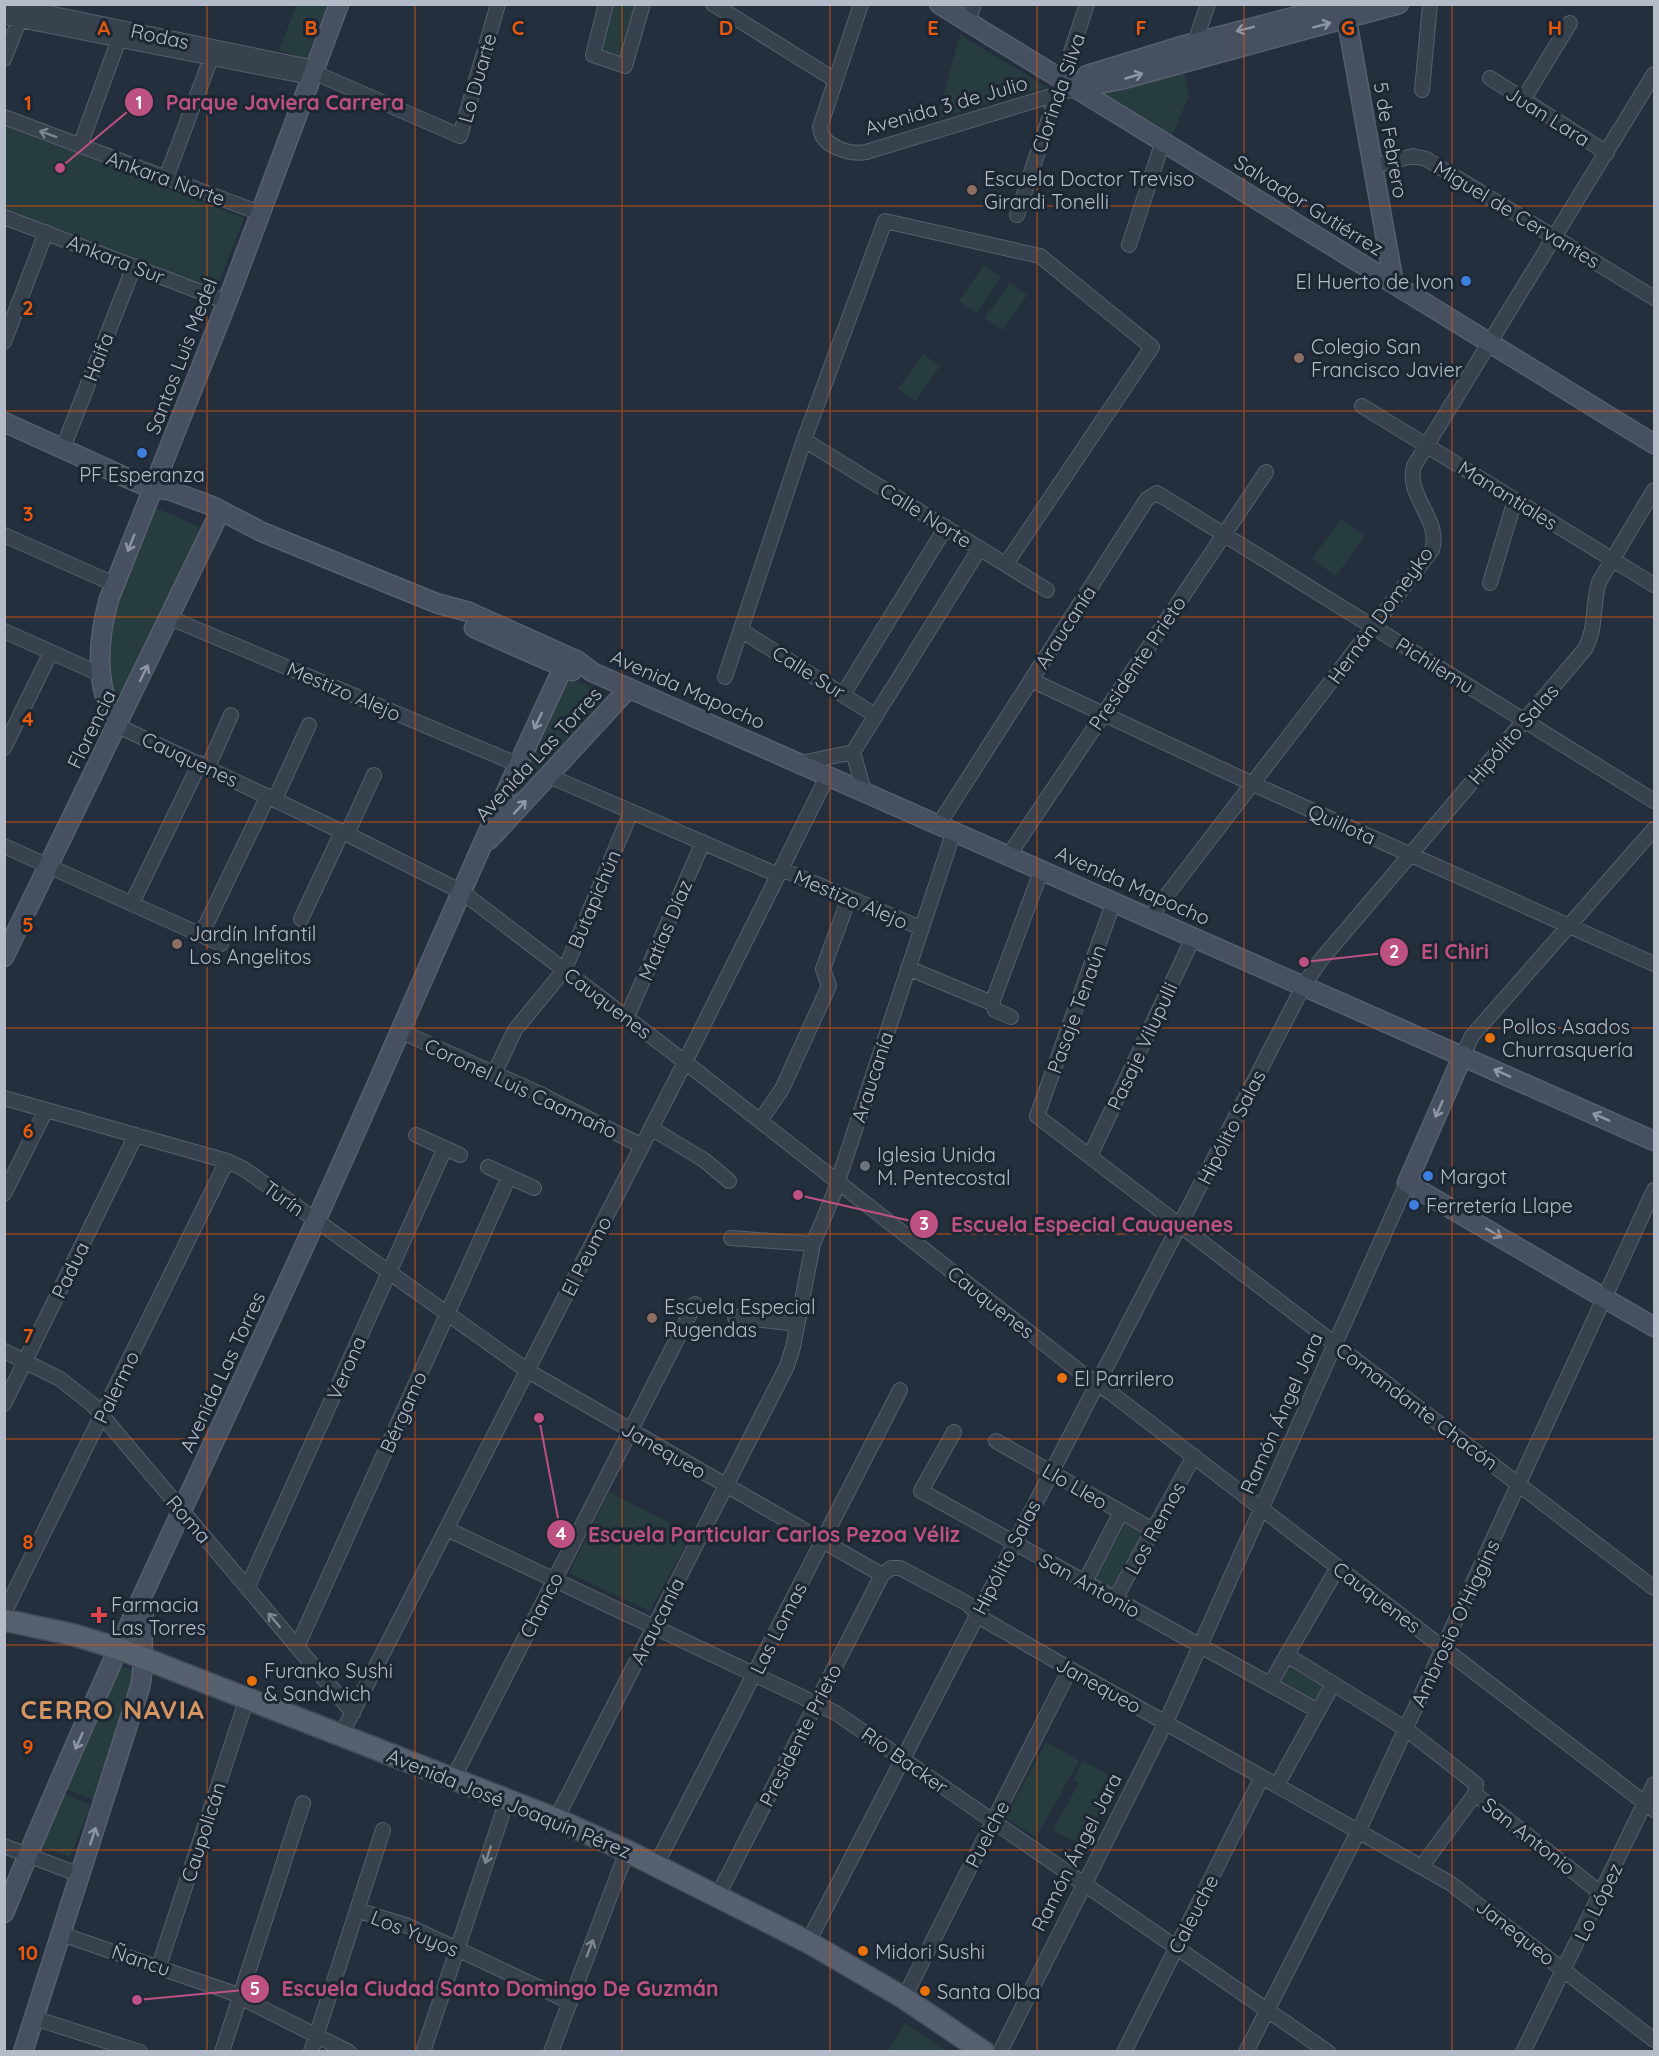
<svg xmlns="http://www.w3.org/2000/svg" width="1659" height="2056" viewBox="0 0 1659 2056" font-family="Quicksand,sans-serif">
<style>
.green{fill:#263c3f}
.lines{fill:none;stroke-linecap:round;stroke-linejoin:round}
.street-casing{stroke:#565f6c;stroke-width:16}
.secondary-casing{stroke:#565f6c;stroke-width:21}
.primary-casing{stroke:#414a57;stroke-width:24}
.street{stroke:#38414e;stroke-width:14}
.secondary{stroke:#465061;stroke-width:18}
.primary{stroke:#56606e;stroke-width:21}
.oneway{stroke:#8e96a5}
.oneway2{stroke:#7c8592}
.grid{fill:none;stroke:#e8590c;stroke-width:1.5;stroke-opacity:0.55}
.education-dot{fill:#8d6e63;stroke:#1d2633;stroke-width:2}
.shop-dot{fill:#3f7fe0;stroke:#1d2633;stroke-width:2}
.food-dot{fill:#e8710a;stroke:#1d2633;stroke-width:2}
.worship-dot{fill:#6b7280;stroke:#1d2633;stroke-width:2}
.health-dot{fill:#e0444e;stroke:#1d2633;stroke-width:2}
.labels{text-anchor:middle;dominant-baseline:central;stroke-width:6;stroke-linejoin:round;paint-order:stroke}
.street-label{font-size:20px;fill:#b4bcc9;stroke:#1d2633}
.poi-label{font-size:20px;fill:#b4bcc9;stroke:#1d2633;text-anchor:start}
.district-label{font-size:26px;font-weight:bold;letter-spacing:1.5px;fill:#d59563;stroke:#1d2633}
.grid-label{font-size:20px;text-anchor:middle;font-weight:bold;fill:#e8590c;stroke:#1d2633;stroke-width:6;stroke-linejoin:round;paint-order:stroke}
.leader{fill:none;stroke:#bd5182;stroke-width:2}
.callout-dot{fill:#bd5182;stroke:#1d2633;stroke-width:2}
.mark-label{font-size:18px;text-anchor:middle;font-weight:bold;fill:#fff}
.callout-label{font-size:21px;text-anchor:middle;font-weight:bold;fill:#bd5182;stroke:#1d2633;stroke-width:6;stroke-linejoin:round;paint-order:stroke}
</style>
<rect width="100%" height="100%" fill="#242f3e"/>
<path class="green" d="M297,5H327L306,60L279,50Z
M611,5H638L622,57L599,49Z
M960,35L1047,87L937,118Z
M1184,73L1189,96L1172,136L1099,92Z
M4,125L244,218L215,292L5,210Z
M984,265L1001,277L977,313L959,301Z
M1010,283L1027,295L1003,330L985,318Z
M923,354L940,366L916,401L898,389Z
M154,507L204,529L122,694H119C110,689 110,679 109,669C102,613 134,558 154,507Z
M1341,518L1365,536L1336,576L1312,559Z
M568,677L607,695L502,817Z
M609,1492L691,1534L650,1611L569,1573Z
M1124,1520L1145,1532L1114,1590L1093,1578Z
M1290,1662L1329,1686L1317,1706L1277,1684Z
M126,1667L134,1671L133,1684L94,1800L63,1788L117,1670Z
M1046,1742L1079,1761L1036,1837L1005,1818Z
M1083,1761L1118,1780L1109,1798L1089,1788L1108,1799L1082,1846L1053,1830L1079,1783L1073,1780Z
M62,1793L91,1805L70,1857L41,1846Z
M905,2023L947,2051H888Z"/>
<g class="lines">
<defs>
<path id="street" d="M5,4L315,68
M606,4L593,55L625,66L643,4
M713,4L835,80
M861,4L820,127C821,146 849,155 866,152L1077,88
M4,17L299,75L313,72L460,136L498,4
M968,22L974,4
M1195,42L1208,4
M4,59L22,13
M1490,78L1607,153
M1422,90L1430,4
M1523,100L1570,23
M4,117L260,213
M80,146L119,39
M1373,166L1413,156L1426,159L1654,298
M166,178L211,58
M1017,215L1087,4
M4,217L227,302
M1129,245L1163,141
M4,342L46,232
M1362,406L1654,585
M804,440L1047,590
M63,448L134,266
M4,535L114,584
M1490,583L1515,500
M170,618L517,764
M741,630L876,716
M4,631L100,674
M725,677L804,440L885,221L1040,256L1152,347L1006,564
M1031,680L1253,784L1654,964
M844,693L946,527
M118,726L347,834L462,892L685,1062L1084,1375L1111,1393L1654,1810
M4,748L51,652
M801,763L853,752
M208,767L231,715
M549,776L778,875
M864,791L853,752L980,548
M275,799L309,725
M939,824L1147,499L1157,493L1654,801
M347,834L374,775
M4,846L221,944
M1009,855L1266,472
M781,869L921,928
M1114,901L1037,1116L1654,1588
M132,903L200,763
M1150,917L1432,550C1442,520 1405,496 1414,466L1654,74
M301,919L342,832
M201,935L268,796
M908,968L992,1003L995,1010L1011,1017
M992,1003L1042,869
M627,1017L703,842
M400,1031L538,1093L642,1146
M1463,1055L1472,1036L1654,829
M494,1074L515,1030L565,969L631,812
M4,1098L227,1161L244,1169L528,1371L882,1575
M760,1121L782,1089L829,986L823,969L849,898
M651,1128L704,1160L729,1181
M416,1135L460,1155
M1090,1156L1194,936
M488,1167L534,1188
M4,1194L46,1110
M731,1238L813,1244
M735,1317L797,1324
M4,1351L60,1379L93,1405L353,1713
M4,1404L136,1135
M954,1432L921,1491L1318,1711
M996,1441L1153,1530
M447,1529L836,1713L1328,2052
M1085,1582L1121,1512
M247,1588L445,1148
M1115,1599L1194,1456
M4,1613L227,1161
M297,1647L509,1177
M1287,1655L1406,1729L1476,1784L1475,1794L1422,1866
M1270,1684L1338,1567
M341,1735L685,1062L828,775
M453,1779L695,1304
M1277,1785L1333,1684
M1475,1794L1602,1894
M556,1819L787,1366L793,1347L813,1244L833,1196L954,831
M4,1846L80,1875
M656,1865L900,1390
M718,1895L882,1575L891,1568H900L968,1604L983,1619L1070,1669L1450,1883L1654,2040
M357,1910L408,1926L570,2002
M61,1934L230,1992L349,2052
M808,1942L1304,985L1320,961L1585,649C1597,627 1592,605 1599,582L1654,490
M159,1966L247,1698
M904,1998L1070,1669
M34,2018L140,2052
M222,2052L303,1803
M311,2052L383,1830
M423,2052L507,1800
M551,2052L627,1851
M1000,2052L1166,1722L1407,1183
M1124,2052L1262,1777
M1246,2052L1359,1830L1654,1190
M1523,2052L1654,1784"/>
<path id="secondary" d="M939,4L1654,444
M1344,4L1394,284
M1078,87L1087,75L1178,47L1343,4
M1077,88L1120,80L1399,4
M4,422L136,482L153,488L169,490L212,506L262,532L436,603L469,612L578,661L592,672L1654,1141
M474,628L572,671
M118,726C94,687 97,642 109,599L227,302L339,4
M489,840L629,688
M4,957L216,520
M1463,1055L1407,1183L1654,1327
M4,1913C97,1684 206,1462 308,1238C395,1048 474,856 563,668
M23,2052L140,1687C146,1662 140,1636 144,1610"/>
<path id="primary" d="M4,1620L74,1635L120,1649L556,1819L627,1851L808,1942L904,1998L984,2052"/>
</defs>
<use href="#street" class="street-casing"/>
<use href="#secondary" class="secondary-casing"/>
<use href="#primary" class="primary-casing"/>
<use href="#street" class="street"/>
<use href="#secondary" class="secondary"/>
<use href="#primary" class="primary"/>
</g>
<defs><path id="oneway-shaft" d="M-6 0H5M1.5-3L5.5 0L1.5 3" fill="none" stroke-width="1.6" stroke-linecap="round" stroke-linejoin="round" transform="scale(1.5)"/></defs>
<g class="oneway">
<use href="#oneway-shaft" transform="translate(1322 25) rotate(-15)"/>
<use href="#oneway-shaft" transform="translate(1245 29) rotate(166)"/>
<use href="#oneway-shaft" transform="translate(1134 76) rotate(-16)"/>
<use href="#oneway-shaft" transform="translate(131 543) rotate(112)"/>
<use href="#oneway-shaft" transform="translate(144 673) rotate(-64)"/>
<use href="#oneway-shaft" transform="translate(538 721) rotate(115)"/>
<use href="#oneway-shaft" transform="translate(520 807) rotate(-47)"/>
<use href="#oneway-shaft" transform="translate(1502 1073) rotate(-156)"/>
<use href="#oneway-shaft" transform="translate(1439 1109) rotate(114)"/>
<use href="#oneway-shaft" transform="translate(1601 1117) rotate(-156)"/>
<use href="#oneway-shaft" transform="translate(1494 1233) rotate(30)"/>
<use href="#oneway-shaft" transform="translate(79 1741) rotate(114)"/>
<use href="#oneway-shaft" transform="translate(93 1836) rotate(-72)"/>
</g>
<g class="oneway2">
<use href="#oneway-shaft" transform="translate(48 134) rotate(-160)"/>
<use href="#oneway-shaft" transform="translate(274 1620) rotate(-130)"/>
<use href="#oneway-shaft" transform="translate(488 1855) rotate(108)"/>
<use href="#oneway-shaft" transform="translate(590 1948) rotate(-69)"/>
</g>
<path class="grid" d="M207,4V2052M415,4V2052M622,4V2052M830,4V2052M1037,4V2052M1244,4V2052M1452,4V2052M4,206H1654M4,411H1654M4,617H1654M4,822H1654M4,1028H1654M4,1234H1654M4,1439H1654M4,1645H1654M4,1850H1654"/>
<g class="education-dot">
<circle cx="972" cy="190" r="6"/>
<circle cx="1299" cy="358" r="6"/>
<circle cx="177" cy="944" r="6"/>
<circle cx="652" cy="1318" r="6"/>
</g>
<g class="shop-dot">
<circle cx="1466" cy="281" r="6"/>
<circle cx="142" cy="453" r="6"/>
<circle cx="1428" cy="1176" r="6"/>
<circle cx="1414" cy="1205" r="6"/>
</g>
<g class="food-dot">
<circle cx="1490" cy="1038" r="6"/>
<circle cx="1062" cy="1378" r="6"/>
<circle cx="252" cy="1681" r="6"/>
<circle cx="863" cy="1951" r="6"/>
<circle cx="925" cy="1991" r="6"/>
</g>
<circle class="worship-dot" cx="865" cy="1166" r="6"/>
<path class="health-dot" d="M96 1606h6v6h6v6h-6v6h-6v-6h-6v-6h6z"/>
<g class="labels">
<g class="street-label">
<text transform="translate(160 36) rotate(12)">Rodas</text>
<text transform="translate(477 78) rotate(-74)">Lo Duarte</text>
<text transform="translate(1058 93) rotate(-71)">Clorinda Silva</text>
<text transform="translate(946 105) rotate(-16)">Avenida 3 de Julio</text>
<text transform="translate(1548 116) rotate(32)">Juan Lara</text>
<text transform="translate(1391 140) rotate(80)">5 de Febrero</text>
<text transform="translate(166 178) rotate(20)">Ankara Norte</text>
<text transform="translate(1309 205) rotate(32)">Salvador Gutiérrez</text>
<text transform="translate(1517 214) rotate(31)">Miguel de Cervantes</text>
<text transform="translate(116 259) rotate(21)">Ankara Sur</text>
<text transform="translate(181 356) rotate(-69)">Santos Luis Medel</text>
<text transform="translate(98 357) rotate(-69)">Haifa</text>
<text transform="translate(1508 495) rotate(32)">Manantiales</text>
<text transform="translate(926 515) rotate(32)">Calle Norte</text>
<text transform="translate(1380 615) rotate(-54)">Hernán Domeyko</text>
<text transform="translate(1065 627) rotate(-57)">Araucanía</text>
<text transform="translate(1137 663) rotate(-56)">Presidente Prieto</text>
<text transform="translate(1435 665) rotate(32)">Pichilemu</text>
<text transform="translate(809 672) rotate(32)">Calle Sur</text>
<text transform="translate(688 689) rotate(24)">Avenida Mapocho</text>
<text transform="translate(344 691) rotate(23)">Mestizo Alejo</text>
<text transform="translate(91 729) rotate(-64)">Florencia</text>
<text transform="translate(1513 734) rotate(-49)">Hipólito Salas</text>
<text transform="translate(538 754) rotate(-47)">Avenida Las Torres</text>
<text transform="translate(190 759) rotate(25)">Cauquenes</text>
<text transform="translate(1342 824) rotate(24)">Quillota</text>
<text transform="translate(1133 885) rotate(24)">Avenida Mapocho</text>
<text transform="translate(594 899) rotate(-67)">Butapichún</text>
<text transform="translate(851 899) rotate(23)">Mestizo Alejo</text>
<text transform="translate(665 930) rotate(-67)">Matías Díaz</text>
<text transform="translate(608 1003) rotate(37)">Cauquenes</text>
<text transform="translate(1076 1009) rotate(-70)">Pasaje Tenaún</text>
<text transform="translate(1142 1046) rotate(-65)">Pasaje Vilupulli</text>
<text transform="translate(872 1077) rotate(-72)">Araucanía</text>
<text transform="translate(521 1088) rotate(25)">Coronel Luis Caamaño</text>
<text transform="translate(1231 1127) rotate(-63)">Hipólito Salas</text>
<text transform="translate(284 1198) rotate(36)">Turín</text>
<text transform="translate(586 1256) rotate(-63)">El Peumo</text>
<text transform="translate(70 1270) rotate(-64)">Padua</text>
<text transform="translate(991 1302) rotate(38)">Cauquenes</text>
<text transform="translate(346 1368) rotate(-66)">Verona</text>
<text transform="translate(222 1372) rotate(-65)">Avenida Las Torres</text>
<text transform="translate(116 1387) rotate(-64)">Palermo</text>
<text transform="translate(1417 1406) rotate(37)">Comandante Chacón</text>
<text transform="translate(403 1412) rotate(-66)">Bérgamo</text>
<text transform="translate(1281 1413) rotate(-66)">Ramón Ángel Jara</text>
<text transform="translate(664 1450) rotate(30)">Janequeo</text>
<text transform="translate(1075 1486) rotate(30)">Llo Lleo</text>
<text transform="translate(189 1519) rotate(49)">Roma</text>
<text transform="translate(1155 1528) rotate(-61)">Los Remos</text>
<text transform="translate(1006 1557) rotate(-63)">Hipólito Salas</text>
<text transform="translate(1090 1585) rotate(29)">San Antonio</text>
<text transform="translate(1377 1597) rotate(37)">Cauquenes</text>
<text transform="translate(541 1605) rotate(-63)">Chanco</text>
<text transform="translate(657 1621) rotate(-63)">Araucanía</text>
<text transform="translate(1455 1623) rotate(-65)">Ambrosio O'Higgins</text>
<text transform="translate(778 1628) rotate(-63)">Las Lomas</text>
<text transform="translate(1099 1685) rotate(29)">Janequeo</text>
<text transform="translate(800 1735) rotate(-63)">Presidente Prieto</text>
<text transform="translate(905 1760) rotate(35)">Río Backer</text>
<text transform="translate(509 1803) rotate(22)">Avenida José Joaquín Pérez</text>
<text transform="translate(203 1832) rotate(-72)">Caupolicán</text>
<text transform="translate(987 1834) rotate(-63)">Puelche</text>
<text transform="translate(1529 1836) rotate(38)">San Antonio</text>
<text transform="translate(1076 1852) rotate(-63)">Ramón Ángel Jara</text>
<text transform="translate(1598 1902) rotate(-64)">Lo López</text>
<text transform="translate(1193 1914) rotate(-63)">Caleuche</text>
<text transform="translate(1516 1932) rotate(38)">Janequeo</text>
<text transform="translate(415 1933) rotate(22)">Los Yuyos</text>
<text transform="translate(141 1960) rotate(18)">Ñancu</text>
</g>
<g class="poi-label">
<text x="984" y="178">Escuela Doctor Treviso<tspan x="984" dy="23">Girardi Tonelli</tspan></text>
<text x="1454" y="281" text-anchor="end">El Huerto de Ivon</text>
<text x="1311" y="346">Colegio San<tspan x="1311" dy="23">Francisco Javier</tspan></text>
<text x="142" y="474" text-anchor="middle">PF Esperanza</text>
<text x="189" y="933">Jardín Infantil<tspan x="189" dy="23">Los Angelitos</tspan></text>
<text x="1502" y="1026">Pollos Asados<tspan x="1502" dy="23">Churrasquería</tspan></text>
<text x="877" y="1154">Iglesia Unida<tspan x="877" dy="23">M. Pentecostal</tspan></text>
<text x="1440" y="1176">Margot</text>
<text x="1426" y="1205">Ferretería Llape</text>
<text x="664" y="1306">Escuela Especial<tspan x="664" dy="23">Rugendas</tspan></text>
<text x="1074" y="1378">El Parrilero</text>
<text x="111" y="1604">Farmacia<tspan x="111" dy="23">Las Torres</tspan></text>
<text x="264" y="1670">Furanko Sushi<tspan x="264" dy="23">&amp; Sandwich</tspan></text>
<text x="875" y="1951">Midori Sushi</text>
<text x="937" y="1991">Santa Olba</text>
</g>
<g class="district-label">
<text x="113" y="1709">CERRO NAVIA</text>
</g>
</g>
<g class="grid-label">
<text x="104" y="35">A</text>
<text x="311" y="35">B</text>
<text x="518" y="35">C</text>
<text x="726" y="35">D</text>
<text x="933" y="35">E</text>
<text x="1141" y="35">F</text>
<text x="1348" y="35">G</text>
<text x="1555" y="35">H</text>
<text x="28" y="110">1</text>
<text x="28" y="315">2</text>
<text x="28" y="521">3</text>
<text x="28" y="726">4</text>
<text x="28" y="932">5</text>
<text x="28" y="1138">6</text>
<text x="28" y="1343">7</text>
<text x="28" y="1549">8</text>
<text x="28" y="1754">9</text>
<text x="28" y="1960">10</text>
</g>
<path class="leader" d="M60 168L139 102M1304 962L1394 952M798 1195L924 1224M539 1418L561 1534M137 2000L255 1989"/>
<g class="callout-dot">
<circle cx="60" cy="168" r="6"/>
<circle cx="1304" cy="962" r="6"/>
<circle cx="798" cy="1195" r="6"/>
<circle cx="539" cy="1418" r="6"/>
<circle cx="137" cy="2000" r="6"/>
<circle cx="139" cy="102" r="15"/>
<circle cx="1394" cy="952" r="15"/>
<circle cx="924" cy="1224" r="15"/>
<circle cx="561" cy="1534" r="15"/>
<circle cx="255" cy="1989" r="15"/>
</g>
<g class="mark-label">
<text x="139" y="109">1</text>
<text x="1394" y="958">2</text>
<text x="924" y="1230">3</text>
<text x="561" y="1540">4</text>
<text x="255" y="1995">5</text>
</g>
<g class="callout-label">
<text x="285" y="110">Parque Javiera Carrera</text>
<text x="1455" y="959">El Chiri</text>
<text x="1092" y="1232">Escuela Especial Cauquenes</text>
<text x="774" y="1542">Escuela Particular Carlos Pezoa Véliz</text>
<text x="500" y="1996">Escuela Ciudad Santo Domingo De Guzmán</text>
</g>
<rect width="1659" height="2056" fill="none" stroke="#b4bcc9" stroke-width="12"/>
</svg>
